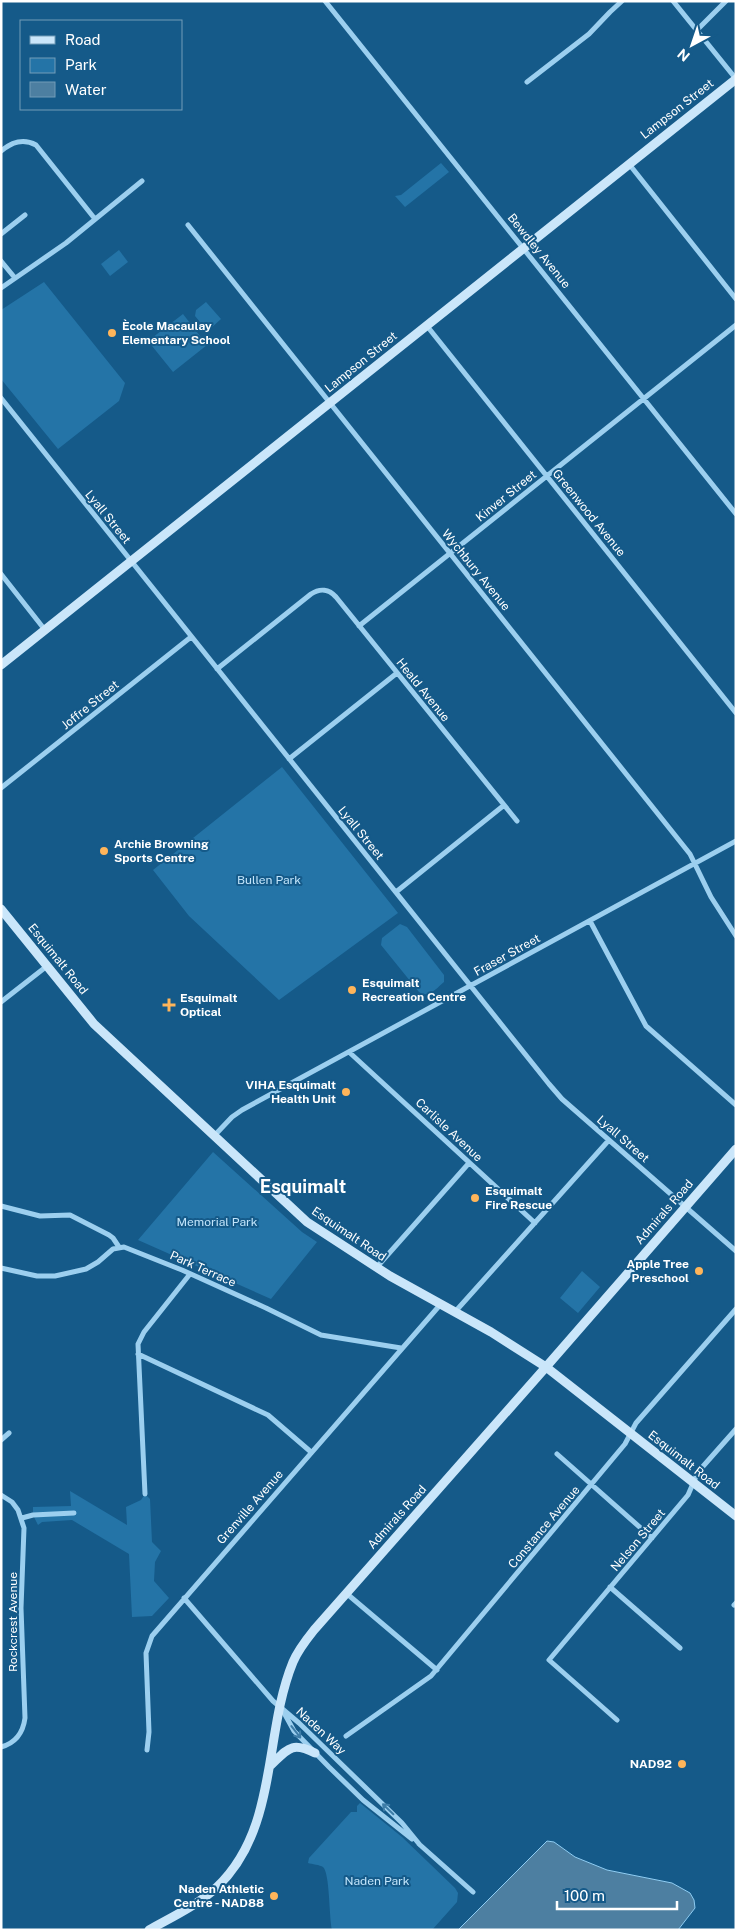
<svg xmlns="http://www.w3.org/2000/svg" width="737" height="1931" viewBox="0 0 737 1931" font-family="'Public Sans',sans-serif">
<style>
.green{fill:#2474a7}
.water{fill:#4d7fa1;stroke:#8eccf2}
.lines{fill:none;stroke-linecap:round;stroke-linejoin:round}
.street{stroke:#9ccfef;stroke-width:5}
.secondary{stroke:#cae6fa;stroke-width:9}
.oneway{stroke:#3e7da8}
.poi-dot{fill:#ffb55a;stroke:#155a89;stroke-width:2}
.labels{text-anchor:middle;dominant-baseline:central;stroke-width:4;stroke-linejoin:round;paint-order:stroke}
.street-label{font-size:12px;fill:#fff;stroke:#155a89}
.poi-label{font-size:12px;font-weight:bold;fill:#fff;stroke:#155a89;text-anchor:start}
.park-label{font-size:12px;fill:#c2e5fb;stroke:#155a89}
.district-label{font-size:18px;font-weight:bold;fill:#fff;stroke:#155a89}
</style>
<rect width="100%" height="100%" fill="#155a89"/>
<path class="green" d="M441,163L449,172L405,207L395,196L401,195Z
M119,250L128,262L110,276L101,264Z
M44,282L125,383L119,401L58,449L1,379V310Z
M206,302L221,319L210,329L205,328L195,316L196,310Z
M183,314L207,345L173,372L148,341Z
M282,767L398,913L279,1000L189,916L153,870Z
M400,924L407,927L444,975V982C437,988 428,999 419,992L381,945L382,938Z
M213,1152L302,1232L317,1242L271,1299L138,1240Z
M582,1271L600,1287L578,1313L560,1298Z
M70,1491L127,1525L126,1507L141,1500L145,1494L150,1499L152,1542L161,1551L155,1562L154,1581L169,1598L152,1616L132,1617L129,1554L72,1520L42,1522L38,1525L33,1515V1507L71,1506Z
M360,1803L402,1837L455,1888L458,1893L457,1902L432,1930H332C329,1918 330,1873 323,1867C320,1865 312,1864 308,1863L309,1858L351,1812H357V1806Z"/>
<path class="water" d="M547,1841L554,1842L575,1857L607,1870L672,1883L690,1893L694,1900L695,1908L678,1930H458Z"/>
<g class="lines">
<path class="street" d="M325,1L736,514
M673,1L736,79
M697,30L726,1
M527,82L589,34L610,12L622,1
M1,151C12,142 23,138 36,145L95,219
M629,164L736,299
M188,225L690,854L711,897L736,936
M1,234L25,215
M1,261L15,278
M1,288L66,243L142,181
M427,326L736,713
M1,398L549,1084L562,1099L736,1251
M1,574L45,630
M359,626L736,325
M217,669L311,594C320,588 329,589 336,597L517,821
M289,759L397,673
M1,788L191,637
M396,892L503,806
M590,921L646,1026L736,1105
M1,1002L47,966
M349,1052L535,1223
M214,1136L232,1117L242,1110L736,841
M1,1206L40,1216L70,1215L109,1235L113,1238L119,1247
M1,1268L37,1276H55L86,1269L98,1262L113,1249L124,1247L182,1270L266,1308L321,1335L401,1348
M376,1268L469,1163
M454,1313L609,1140
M138,1354L268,1415L311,1452
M1,1440L9,1433
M557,1454L652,1538
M145,1494L138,1344L144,1332L190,1274
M1,1495L12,1502L18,1510L24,1528L21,1608L25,1718C23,1733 16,1743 1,1747
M22,1518L33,1515L74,1513
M610,1587L680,1648
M346,1593L437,1670
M184,1598L273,1701L299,1723L402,1823L420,1845
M734,1605L736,1603
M283,1711L294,1731L329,1767L363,1800L412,1839
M617,1720L549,1660L688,1495L698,1472L736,1429
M346,1736L431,1676L625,1444L636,1423L736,1309
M147,1750L149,1732L146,1653L152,1636L440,1305
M419,1844L473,1892"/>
<path class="secondary" d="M1,665L736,79
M1,909L94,1024L307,1222L390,1276L491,1332L546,1367L736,1516
M270,1766C288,1749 291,1741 315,1753
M149,1930C172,1917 198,1905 217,1887C279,1828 263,1735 293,1662C298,1650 306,1640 314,1630L546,1367L736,1149"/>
</g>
<defs><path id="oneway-shaft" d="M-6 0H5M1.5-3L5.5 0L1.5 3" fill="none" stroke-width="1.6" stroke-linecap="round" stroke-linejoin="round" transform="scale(1.25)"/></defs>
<g class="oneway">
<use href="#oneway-shaft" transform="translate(296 1732) rotate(52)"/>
<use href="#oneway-shaft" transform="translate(388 1809) rotate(-136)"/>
</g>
<g class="poi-dot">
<circle cx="112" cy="333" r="5"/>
<circle cx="104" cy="851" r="5"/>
<circle cx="352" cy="990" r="5"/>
<path d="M166.5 997.5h5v5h5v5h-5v5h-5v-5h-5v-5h5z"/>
<circle cx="346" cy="1092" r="5"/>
<circle cx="475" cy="1198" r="5"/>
<circle cx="699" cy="1271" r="5"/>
<circle cx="682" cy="1764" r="5"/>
<circle cx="274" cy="1896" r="5"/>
</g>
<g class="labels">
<g class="street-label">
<text transform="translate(677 109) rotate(-38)">Lampson Street</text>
<text transform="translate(539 251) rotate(51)">Bewdley Avenue</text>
<text transform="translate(361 362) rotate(-39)">Lampson Street</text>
<text transform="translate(506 496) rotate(-39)">Kinver Street</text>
<text transform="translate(589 513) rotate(51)">Greenwood Avenue</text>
<text transform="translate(108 517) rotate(51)">Lyall Street</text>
<text transform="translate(476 570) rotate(51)">Wychbury Avenue</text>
<text transform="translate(423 690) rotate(51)">Heald Avenue</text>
<text transform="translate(90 705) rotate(-39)">Joffre Street</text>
<text transform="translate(361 833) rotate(51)">Lyall Street</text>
<text transform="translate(507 955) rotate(-29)">Fraser Street</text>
<text transform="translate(58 959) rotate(51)">Esquimalt Road</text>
<text transform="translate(449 1130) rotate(43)">Carlisle Avenue</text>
<text transform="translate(623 1139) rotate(41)">Lyall Street</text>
<text transform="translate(664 1212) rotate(-49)">Admirals Road</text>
<text transform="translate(349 1234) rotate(34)">Esquimalt Road</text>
<text transform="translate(203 1269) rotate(24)">Park Terrace</text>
<text transform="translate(684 1460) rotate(38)">Esquimalt Road</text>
<text transform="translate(250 1507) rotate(-49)">Grenville Avenue</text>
<text transform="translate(397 1517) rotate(-48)">Admirals Road</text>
<text transform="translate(544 1527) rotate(-50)">Constance Avenue</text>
<text transform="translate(638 1540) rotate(-50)">Nelson Street</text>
<text transform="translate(13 1622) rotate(-90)">Rockcrest Avenue</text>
<text transform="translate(321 1731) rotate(43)">Naden Way</text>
</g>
<g class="poi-label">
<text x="122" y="326">Ècole Macaulay<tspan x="122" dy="14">Elementary School</tspan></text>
<text x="114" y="844">Archie Browning<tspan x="114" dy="14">Sports Centre</tspan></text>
<text x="362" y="983">Esquimalt<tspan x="362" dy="14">Recreation Centre</tspan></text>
<text x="180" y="998">Esquimalt<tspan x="180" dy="14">Optical</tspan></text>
<text x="336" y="1085" text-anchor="end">VIHA Esquimalt<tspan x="336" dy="14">Health Unit</tspan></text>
<text x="485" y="1191">Esquimalt<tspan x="485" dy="14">Fire Rescue</tspan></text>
<text x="689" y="1264" text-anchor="end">Apple Tree<tspan x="689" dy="14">Preschool</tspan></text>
<text x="672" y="1764" text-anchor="end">NAD92</text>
<text x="264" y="1889" text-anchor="end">Naden Athletic<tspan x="264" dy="14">Centre - NAD88</tspan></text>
</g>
<g class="park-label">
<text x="269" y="880">Bullen Park</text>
<text x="217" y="1222">Memorial Park</text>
<text x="377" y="1881">Naden Park</text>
</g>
<g class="district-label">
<text x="303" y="1186">Esquimalt</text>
</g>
</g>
<rect width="737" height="1931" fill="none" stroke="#ffffff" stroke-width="5"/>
<rect x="20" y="20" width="162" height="90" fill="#155a89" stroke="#739cb8"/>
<rect x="30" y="36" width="25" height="8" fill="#cae6fa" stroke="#739cb8"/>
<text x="65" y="45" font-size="15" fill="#ffffff">Road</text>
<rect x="30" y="58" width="25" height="15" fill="#2474a7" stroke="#739cb8"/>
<text x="65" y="70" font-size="15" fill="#ffffff">Park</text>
<rect x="30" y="82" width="25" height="15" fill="#4d7fa1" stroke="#739cb8"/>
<text x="65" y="95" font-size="15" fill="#ffffff">Water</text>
<g transform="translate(692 45) rotate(220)" stroke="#155a89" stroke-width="4" paint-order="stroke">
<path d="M0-4L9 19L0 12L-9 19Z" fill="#ffffff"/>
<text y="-8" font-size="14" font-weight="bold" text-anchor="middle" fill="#ffffff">N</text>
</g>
<path d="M557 1901v8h120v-8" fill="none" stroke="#ffffff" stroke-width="2.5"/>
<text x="564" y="1901" font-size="15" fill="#ffffff" stroke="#155a89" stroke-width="4" paint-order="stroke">100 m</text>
</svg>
